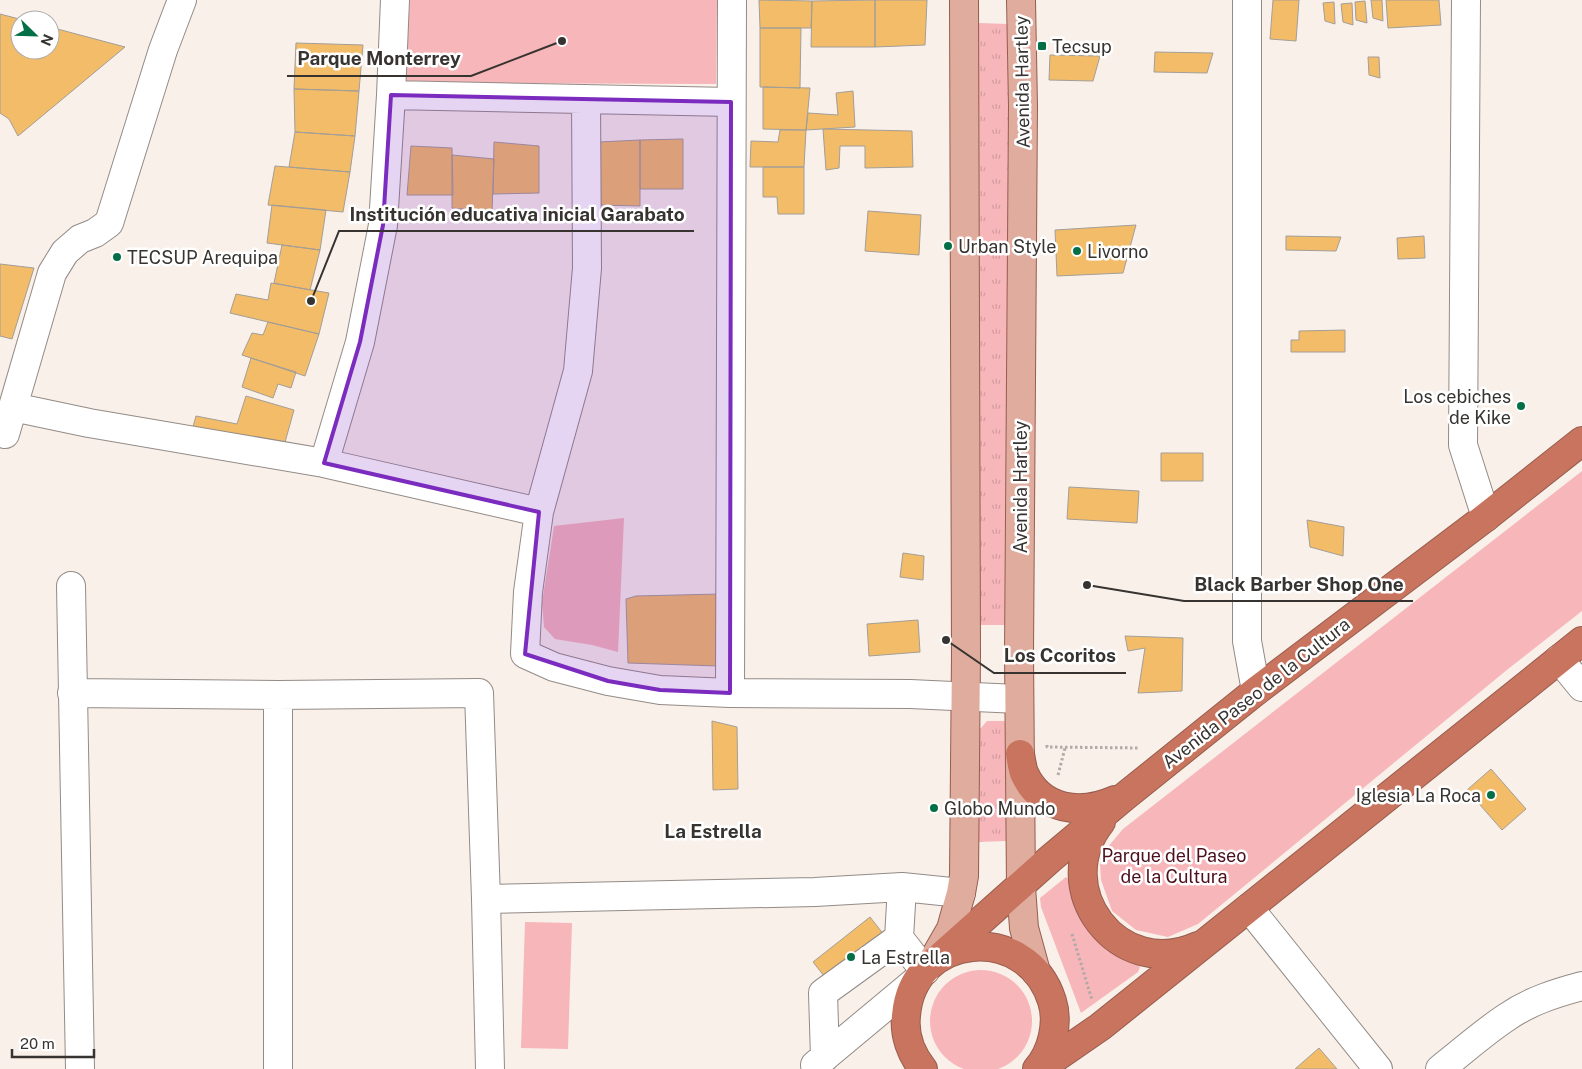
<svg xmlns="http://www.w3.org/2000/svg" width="1582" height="1069" viewBox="0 0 1582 1069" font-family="'Public Sans',sans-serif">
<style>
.grass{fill:url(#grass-tufts)}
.green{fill:#f7b6ba}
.building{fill:#f3bc68;stroke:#a39e97}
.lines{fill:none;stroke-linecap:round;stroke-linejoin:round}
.minor-casing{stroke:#938b86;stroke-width:30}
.major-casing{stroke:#965d4e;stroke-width:30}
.highway-casing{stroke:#965d4e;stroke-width:30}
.path{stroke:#b1aaa5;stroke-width:3;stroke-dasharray:2.5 2.5;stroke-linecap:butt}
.minor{stroke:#fff;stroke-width:28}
.major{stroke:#dfac9e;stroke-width:28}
.highway{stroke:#c9745e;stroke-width:28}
.marked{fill:#7b2cbf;fill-opacity:0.2;stroke:#7b2cbf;stroke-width:4;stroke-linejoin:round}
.poi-dot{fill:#036f46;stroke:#fff;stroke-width:2}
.labels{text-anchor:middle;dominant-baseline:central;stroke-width:5;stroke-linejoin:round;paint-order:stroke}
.poi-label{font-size:18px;fill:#363330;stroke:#fff;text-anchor:start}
.street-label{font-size:18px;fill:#363330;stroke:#fff}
.park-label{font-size:18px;fill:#4d101c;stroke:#fff}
.neighbourhood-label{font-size:19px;font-weight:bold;fill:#363330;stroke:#fff}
.leader{fill:none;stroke:#363330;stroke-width:2}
.callout-dot{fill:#363330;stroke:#fff;stroke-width:2}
.callout-label{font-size:19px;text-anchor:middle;font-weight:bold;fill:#363330;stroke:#fff;stroke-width:5;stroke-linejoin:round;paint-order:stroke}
</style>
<defs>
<pattern id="grass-tufts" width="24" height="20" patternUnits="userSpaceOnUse" patternTransform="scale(1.25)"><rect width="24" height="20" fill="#f7b6ba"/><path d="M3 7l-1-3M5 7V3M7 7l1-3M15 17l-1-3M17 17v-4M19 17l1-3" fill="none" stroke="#d49da0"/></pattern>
</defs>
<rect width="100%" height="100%" fill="#f9f0ea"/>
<path class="grass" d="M979,23L1008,24L1009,625H978Z
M987,721H1004L1010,730L1006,841L978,842L980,729Z"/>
<path class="green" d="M410,0H717L716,84L404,83Z
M1582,471V611L1508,669L1198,924L1168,937L1136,930L1112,911L1101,880L1100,865L1107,848L1123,829Z
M624,518L618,652L592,645L555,639L544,627L542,603L554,526Z
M1066,877L1070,880L1077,914L1113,952L1140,967L1138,972L1081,1013L1041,907L1040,898Z
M525,922L572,923L568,1049L521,1048Z
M930 1021a51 51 0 1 1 102 0a51 51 0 1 1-102 0Z"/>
<path class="building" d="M759,0L812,1L811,28H760Z
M875,0H927L925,45L875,47Z
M875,0V47H811L812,1Z
M1273,0H1299L1296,41L1270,39Z
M1371,0H1382L1383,21L1373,18Z
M1386,0H1439L1441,25L1388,28Z
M1365,1L1367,23L1356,20L1355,2Z
M1334,2L1335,24L1325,21L1323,3Z
M1352,3L1353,25L1343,22L1341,4Z
M0,14L23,20H20V50H50V27L125,47L18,136L9,119L0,113Z
M760,28H801L800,88L760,87Z
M296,43L363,45L359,91L294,89Z
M1155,52L1213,53L1207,73L1154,72Z
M1050,55L1100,56L1093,81L1049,80Z
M1368,57H1379L1380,78L1369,75Z
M763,87L810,88L806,130L763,129Z
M294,89L359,91L355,136L295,132Z
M853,91L855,127L806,130L808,113L838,115L836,93Z
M823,129L912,131L913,167L865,168V146H840L839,168L826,170Z
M780,130H806L804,167H750L751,141L778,142Z
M295,132L355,136L350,172L289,167Z
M683,139V189H640V140Z
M640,140V206L598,205L599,142Z
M494,142L539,146V193L493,194Z
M411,146L452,148L453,195H407Z
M452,155L494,159L492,212L452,208Z
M275,166L350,172L343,212L268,205Z
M763,167H804V214H778L777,197H763Z
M272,205L326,210L320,250L267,243Z
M868,211L921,215L919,255L865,251Z
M1136,225L1123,273L1057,276L1055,230Z
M1286,236L1341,237L1336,251L1286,250Z
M1424,236L1425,258L1398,259L1397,238Z
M282,245L320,250L310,290L274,283Z
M0,264L34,268L12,339L0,336Z
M271,283L329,293L319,334L230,313L236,294L268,300Z
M268,322L319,334L305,376L242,355L252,333L263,335Z
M1345,330V352H1291V340H1299V331Z
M251,358L296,372L291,388L278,384L273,398L242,387Z
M246,396L294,410L282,453L191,434L196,416L237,424Z
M1161,453H1203V481H1161Z
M1069,487L1139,491L1137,523L1067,519Z
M1307,520L1344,527L1343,556L1310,547Z
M903,553L924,556L923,580L900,577Z
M720,594L718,666L628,663L626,599L636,596Z
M918,620L920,652L869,656L867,624Z
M1125,636L1183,638L1182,691L1138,693L1145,648L1128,651Z
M712,721L737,727L738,789L713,790Z
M1491,769L1526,809L1502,830L1467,790Z
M870,917L888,940L832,986L813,962Z
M1319,1048L1337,1069H1295Z"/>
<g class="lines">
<defs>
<path id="minor" d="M1247,0V641L1256,691
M1466,0L1463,445L1486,517
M391,95L731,102
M586,99L587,268L578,371L539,512L528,592L525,654L554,667L608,681L660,690L730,693L910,694L1019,699
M13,407L89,423L324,463L539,512
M5,434L52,273L65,252L80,239L95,233L109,223L163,50L182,0
M324,463L360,342L383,225L391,95L395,0
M71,586L80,1069
M1559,659L1582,687
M72,693L278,695L479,693L486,899L490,1069
M730,693L732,0
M902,887L899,938L925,971
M486,899L815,892L902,887L961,893
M1249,908L1378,1069
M825,1057L823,993L899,938
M815,1065L917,980
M278,1069V695
M1440,1069C1462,1052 1484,1032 1507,1017C1530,1001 1556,993 1582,986"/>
<path id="major" d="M1021,0L1023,106L1019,653L1021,887L1024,928L1036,972
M932,962L951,929L961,893L964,876L966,654L964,0"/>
<path id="highway" d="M1020,754C1021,760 1022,767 1024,773C1041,811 1081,815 1115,800
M1101,822C1048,889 1119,982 1198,946
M939,958L1050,859L1124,797L1256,691L1486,517L1582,441
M923,1069C911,1054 904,1035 906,1016C912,932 1027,921 1052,1001C1059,1023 1052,1052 1037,1069
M1039,1069L1100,1027L1582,641"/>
</defs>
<use href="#minor" class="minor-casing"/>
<use href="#major" class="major-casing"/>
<use href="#highway" class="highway-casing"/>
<path class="path" d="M1047,745V747L1140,748
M1058,775L1065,748
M1072,934L1092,1000"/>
<use href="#minor" class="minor"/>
<use href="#major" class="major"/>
<use href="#highway" class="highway"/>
</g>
<path class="marked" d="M391,95L731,102L730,693L660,690L608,681L525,654L539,512L324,463L360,342L383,225Z"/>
<g class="poi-dot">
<rect x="1037" y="41" width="10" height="10" rx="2.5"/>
<circle cx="948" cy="246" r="5"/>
<circle cx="1077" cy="251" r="5"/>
<circle cx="117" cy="257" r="5"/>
<circle cx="1521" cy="406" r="5"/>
<circle cx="1491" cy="795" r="5"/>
<circle cx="934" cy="808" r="5"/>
<circle cx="851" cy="957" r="5"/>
</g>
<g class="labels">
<g class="poi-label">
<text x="1052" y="46">Tecsup</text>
<text x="958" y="246">Urban Style</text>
<text x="1087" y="251">Livorno</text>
<text x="127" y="257">TECSUP Arequipa</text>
<text x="1511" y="396" text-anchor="end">Los cebiches<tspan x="1511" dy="21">de Kike</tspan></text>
<text x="1481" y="795" text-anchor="end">Iglesia La Roca</text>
<text x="944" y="808">Globo Mundo</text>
<text x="861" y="957">La Estrella</text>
</g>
<g class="street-label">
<text transform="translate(1022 82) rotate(-91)">Avenida Hartley</text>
<text transform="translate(1020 487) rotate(-90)">Avenida Hartley</text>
<text transform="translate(1256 693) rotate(-38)">Avenida Paseo de la Cultura</text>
</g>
<g class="park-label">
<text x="1174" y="855">Parque del Paseo<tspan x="1174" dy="21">de la Cultura</tspan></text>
</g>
<g class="neighbourhood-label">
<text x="713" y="831">La Estrella</text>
</g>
</g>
<path class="leader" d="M562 41L471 76H287M311 301L339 231H694M1087 585L1184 601H1413M946 640L994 673H1126"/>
<g class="callout-dot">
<circle cx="562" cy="41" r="5"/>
<circle cx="311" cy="301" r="5"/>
<circle cx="1087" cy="585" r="5"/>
<circle cx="946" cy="640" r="5"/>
</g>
<g class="callout-label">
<text x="379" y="65">Parque Monterrey</text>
<text x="517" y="221">Institución educativa inicial Garabato</text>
<text x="1299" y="591">Black Barber Shop One</text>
<text x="1060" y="662">Los Ccoritos</text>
</g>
<g transform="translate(35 35) rotate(113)"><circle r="24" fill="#ffffff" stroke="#afadac"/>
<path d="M0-4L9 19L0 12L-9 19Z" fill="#036f46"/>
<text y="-8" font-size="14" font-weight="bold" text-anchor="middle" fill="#363330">N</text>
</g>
<path d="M12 1049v8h82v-8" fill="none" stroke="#363330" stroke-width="2.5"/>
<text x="20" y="1049" font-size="15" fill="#363330" stroke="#ffffff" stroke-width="4" paint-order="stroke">20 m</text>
</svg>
